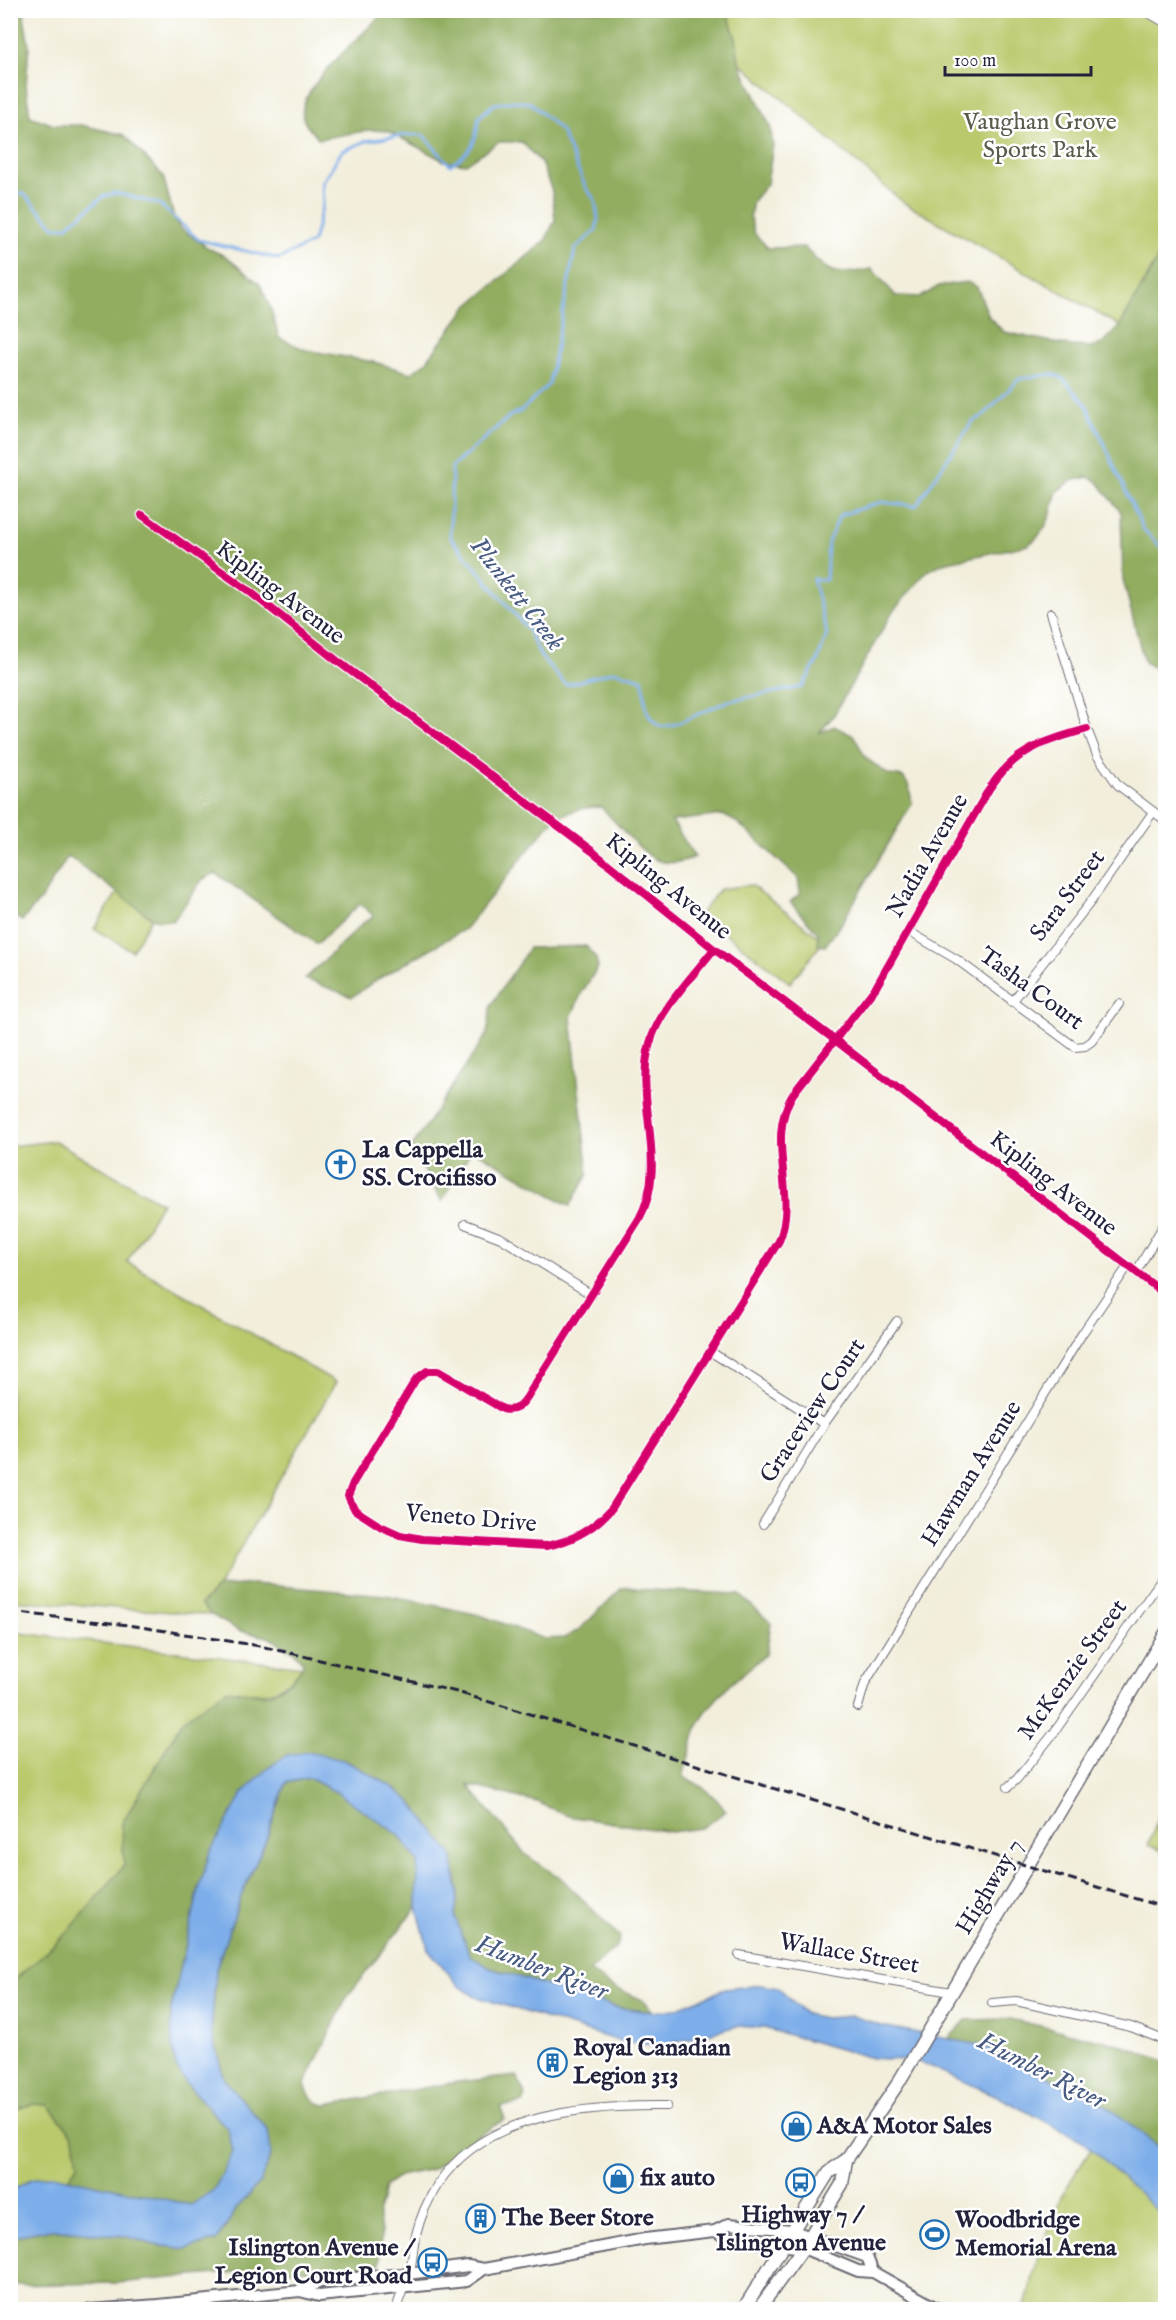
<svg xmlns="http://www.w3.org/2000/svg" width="1176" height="2320" viewBox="0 0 1176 2320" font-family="'IM FELL English',serif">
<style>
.green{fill:#b9c96c;stroke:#6e7654;stroke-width:1.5}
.forest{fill:#92ad60;stroke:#5a684e;stroke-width:1.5}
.water{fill:#7eaee9;stroke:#506892;stroke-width:1.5}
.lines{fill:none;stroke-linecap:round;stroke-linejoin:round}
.stream{stroke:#7eaee9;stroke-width:3}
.minor-casing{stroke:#6b6973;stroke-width:10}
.secondary-casing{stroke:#6b6973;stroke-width:14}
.primary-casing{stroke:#6b6973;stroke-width:15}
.minor{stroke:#fff;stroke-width:8}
.secondary{stroke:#fff;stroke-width:10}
.primary{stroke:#fff;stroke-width:12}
.rail{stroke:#22223b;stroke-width:3;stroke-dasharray:9 4.5;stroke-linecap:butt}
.cycleway-casing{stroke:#fff;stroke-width:11}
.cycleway{stroke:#d6006c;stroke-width:8}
.labels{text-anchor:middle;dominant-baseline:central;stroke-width:5;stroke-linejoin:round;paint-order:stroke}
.park-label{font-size:24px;fill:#575c4c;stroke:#fff}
.street-label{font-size:24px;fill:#22223b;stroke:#fff}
.poi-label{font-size:24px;font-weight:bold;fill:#22223b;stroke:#fff;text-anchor:start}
.water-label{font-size:26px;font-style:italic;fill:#475a81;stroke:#fff}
</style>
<rect width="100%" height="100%" fill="#fff"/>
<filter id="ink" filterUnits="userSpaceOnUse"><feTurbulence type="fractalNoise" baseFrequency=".0167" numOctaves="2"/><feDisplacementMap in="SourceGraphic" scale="12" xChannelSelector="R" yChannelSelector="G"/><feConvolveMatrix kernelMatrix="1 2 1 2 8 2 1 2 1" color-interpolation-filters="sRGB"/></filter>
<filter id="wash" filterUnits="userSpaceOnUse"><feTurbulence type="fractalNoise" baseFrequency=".008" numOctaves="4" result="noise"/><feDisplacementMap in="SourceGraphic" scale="24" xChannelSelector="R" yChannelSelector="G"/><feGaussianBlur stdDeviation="1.35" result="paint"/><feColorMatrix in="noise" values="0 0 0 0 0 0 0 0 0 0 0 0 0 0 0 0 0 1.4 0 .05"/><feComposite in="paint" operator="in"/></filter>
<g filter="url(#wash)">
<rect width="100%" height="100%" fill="#f2eedb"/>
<path class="green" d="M727,11H1165V245L1120,326L904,203L739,62L736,39Z
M751,885L824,941L790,983L700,914L720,889Z
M119,890L156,911L132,951L94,929Z
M55,1141L162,1203L127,1262L336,1382L218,1587L202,1603L211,1615L11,1600L10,1146Z
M11,1632L303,1667C276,1699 263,1694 226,1690L122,1823L124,1866L69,1931L11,1984Z
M1158,1820L1165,1823V1852L1148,1845Z
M33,2104L48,2105L74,2136L78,2165L68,2179C43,2173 31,2179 11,2191V2111Z
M1091,2148L1165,2218V2309L1024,2310L1041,2248L1062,2195Z"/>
<path class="forest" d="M11,11H26L24,16L29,46L26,86L30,116L54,125H81L124,135L163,176L174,217L180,228L210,249L225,256L260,284L271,309L279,338L306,350L374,362L411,373L426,362L467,307L545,241L555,220L552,191L541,163L522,142H499L466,164L444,161L388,131L370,130L319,139C313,132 305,127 303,117C296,87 366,35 384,11H727L736,39L739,62L770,126L773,145L767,184L753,201L750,216L754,233L768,248L804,247C831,276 833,276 872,269L896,296L921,297L939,286L967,282L977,287L989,317L1004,332L1071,346L1091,347L1102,344L1120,326L1165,245L1166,363L1160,376L1166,381L1165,673L1144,662L1123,579L1121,512L1097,481L1088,477L1072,481L1057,491C1051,514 1048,531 1028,545L943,563L926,572L892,613L834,715L819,733L834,726L854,736L866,758L889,775L903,777L909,786L912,803L840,926L825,946L818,945V933L790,902L800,893L798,878L738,823L723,815L672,821L695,857C684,861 671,865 659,861C645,857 613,819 601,807C580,807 561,813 547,827L465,929L378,979L352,997L305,979L364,922L374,916L360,904L317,944L215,873L202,880L173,921L157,920L149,916L68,856L41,899L22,921L11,914Z
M586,946L596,958L598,967L582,992L571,1017L588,1174L570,1206L472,1149L442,1201L411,1148L487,1034L491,1005L529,948Z
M253,1584L386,1595L480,1615L545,1639L564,1638L579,1630L621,1589L628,1587L650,1590L739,1594L771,1623L766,1654L727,1687L707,1710L697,1727L683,1777C701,1784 715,1796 726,1811L702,1828L671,1832L568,1816L537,1802L468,1785L526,1855L562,1879L620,1937L617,1946L590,1971L607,1984L645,2001L652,2012L619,2008L529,1981L490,1968L470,1956L455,1917L458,1891L452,1855L411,1802L391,1786L344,1760L243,1793L210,1852L199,1889L171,2009L172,2044L176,2066L187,2084L228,2128L233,2152L215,2189L192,2205L68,2179L78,2165L74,2136L48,2105L33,2104L11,2111L10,1984L69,1931L124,1866L122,1823L183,1720L226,1690C239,1691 252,1694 265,1694C276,1694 303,1674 303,1662L293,1651L268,1637L240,1631L211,1615L201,1604L218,1587Z
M309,1778L336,1792L399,1835L418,1861L417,1907L347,1997L305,2084C308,2095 315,2104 326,2105L457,2082L517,2076L526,2097L523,2103L500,2107L505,2119L467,2143L433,2169L399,2176L385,2185L382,2201L378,2209L381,2233L380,2264L331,2269L249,2271L117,2283L11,2285L10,2241L20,2235L51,2229L124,2236L155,2245L186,2249L217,2240L237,2208L260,2182L268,2130L224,2079L211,2033L216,1969L241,1896L266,1840L286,1783Z
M1010,2019L1118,2044L1165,2061V2152L1158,2145L948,2039L966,2020Z"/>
<path class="water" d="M308,1752L344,1760L391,1786L411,1802L452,1855L458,1891L455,1917L470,1956L490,1968L619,2008L652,2012L675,2009L725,1989L760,1985L778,1988L805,2014L825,2018L853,2016L882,2026L984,2046L1107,2106L1165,2152V2218L1083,2141L995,2095L917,2061L872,2058L764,2028L737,2026L666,2045L625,2043L474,1996L458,1985L428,1949L417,1907L418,1861L399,1835L336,1792L309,1778L286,1783L266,1840L241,1896L216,1969L211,2033L224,2079L268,2130L271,2154L260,2182L237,2208L217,2240L186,2249L155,2245L124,2236L51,2229L20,2235L11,2241V2191L31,2179L53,2175L191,2205L215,2189L233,2152L228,2129L187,2084L176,2066L172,2044L171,2009L199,1889L210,1852L243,1793L268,1768L287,1755Z"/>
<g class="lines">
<path class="stream" d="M10,191L24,194L55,227H66L104,196L116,193L159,204L199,240L279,259L313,242L323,203L322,183L342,151L366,141L406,135H423L450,165C474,150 475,144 479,117L494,104L514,101L531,103L561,131L586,188L595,200L598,219L596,230L575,249L549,384L521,411L511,415L452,467L450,537L528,630L541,657L566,685L614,671L642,679C648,700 640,714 661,727L676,724L728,701L802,687L817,662L827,634L813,579L826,580L828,542L840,515L881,502L916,506L972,422L984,415L1019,379L1052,374L1062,378L1086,404L1143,529L1166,552"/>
</g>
</g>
<g filter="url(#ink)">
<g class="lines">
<defs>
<path id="minor" d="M1143,10L1166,23
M142,515L249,591L336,660L592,851L714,949L835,1040L1166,1295
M1051,613L1087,729L1097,755L1118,785L1166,821
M908,931L956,959L1075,1047L1085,1046L1092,1041L1119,1004
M714,949C693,976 659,1010 650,1043C633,1101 670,1163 639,1219L527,1397C521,1406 515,1412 503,1409L438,1371H427L416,1379L353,1483L348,1496L355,1510L380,1526L400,1535L422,1539L546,1546C573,1541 594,1529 612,1508L779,1241C799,1193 764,1141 793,1094L876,987L989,789C1016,749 1042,742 1087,729
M1012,1002L1092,900L1153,812
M465,1224L501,1238L592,1295
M1136,1272L1166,1221
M711,1352L824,1424
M763,1524L824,1424L897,1321
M858,1707L865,1683L1082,1334L1128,1266
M1008,1787L1017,1779L1053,1734L1166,1573
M739,1955L951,1992
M992,2003L1016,2001L1131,2027L1166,2041
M396,2310C400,2295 407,2281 411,2266C413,2256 413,2245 416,2235C420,2218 429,2198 438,2184C485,2112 589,2105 667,2106"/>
<path id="secondary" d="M715,2231L731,2239L803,2248L858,2271L873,2272L940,2310
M300,2291L319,2296L467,2281L484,2269
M89,2310L158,2305L300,2291L325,2280L408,2274L468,2266L484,2269L645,2239L715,2231L729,2224L791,2230L867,2257L873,2272"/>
<path id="primary" d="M746,2310V2305L829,2172L846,2160L897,2085L1166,1633
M758,2310L803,2248L842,2184L846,2160"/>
</defs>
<use href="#minor" class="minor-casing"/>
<use href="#secondary" class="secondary-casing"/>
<use href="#primary" class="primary-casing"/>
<use href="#minor" class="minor"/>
<use href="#secondary" class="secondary"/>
<use href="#primary" class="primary"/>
<path class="rail" d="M10,1612L128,1625L260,1646L457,1692L1166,1908"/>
<defs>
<path id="cycleway" d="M142,515L249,591L336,660L592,851L714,949L835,1040L1166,1295
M714,949C693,976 659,1010 650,1043C633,1101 670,1163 639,1219L527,1397C521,1406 515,1412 503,1409L438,1371H427L416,1379L353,1483L348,1496L355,1510L380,1526L400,1535L422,1539L546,1546C573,1541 594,1529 612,1508L779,1241C799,1193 764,1141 793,1094L876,987L989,789C1016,749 1042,742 1087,729"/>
</defs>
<use href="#cycleway" class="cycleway-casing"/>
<use href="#cycleway" class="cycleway"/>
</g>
</g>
<defs>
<symbol id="church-ring" viewBox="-11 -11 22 22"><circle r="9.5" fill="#fff" stroke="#1f6fb2" stroke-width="1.5"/><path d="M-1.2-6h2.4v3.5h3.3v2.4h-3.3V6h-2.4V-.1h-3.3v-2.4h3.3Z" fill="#1f6fb2"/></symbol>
<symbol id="building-ring" viewBox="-11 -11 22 22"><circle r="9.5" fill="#fff" stroke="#1f6fb2" stroke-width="1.5"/><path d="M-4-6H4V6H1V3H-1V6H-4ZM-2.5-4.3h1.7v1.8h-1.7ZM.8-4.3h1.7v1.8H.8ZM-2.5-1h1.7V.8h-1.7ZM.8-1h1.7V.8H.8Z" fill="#1f6fb2"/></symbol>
<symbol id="shop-ring" viewBox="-11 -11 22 22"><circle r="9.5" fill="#fff" stroke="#1f6fb2" stroke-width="1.5"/><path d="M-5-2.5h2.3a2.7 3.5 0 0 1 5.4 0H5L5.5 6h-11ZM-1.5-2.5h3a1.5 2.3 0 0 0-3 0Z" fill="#1f6fb2"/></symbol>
<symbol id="bus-ring" viewBox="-11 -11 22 22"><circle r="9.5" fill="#fff" stroke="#1f6fb2" stroke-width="1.5"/><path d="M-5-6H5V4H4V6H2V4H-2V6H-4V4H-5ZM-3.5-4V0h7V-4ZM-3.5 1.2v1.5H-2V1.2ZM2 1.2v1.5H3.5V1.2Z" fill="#1f6fb2"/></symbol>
<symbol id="stadium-ring" viewBox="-11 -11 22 22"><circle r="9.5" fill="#fff" stroke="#1f6fb2" stroke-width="1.5"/><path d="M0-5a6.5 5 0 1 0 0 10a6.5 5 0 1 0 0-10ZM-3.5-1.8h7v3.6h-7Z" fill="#1f6fb2"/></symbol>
</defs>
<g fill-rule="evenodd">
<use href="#church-ring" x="324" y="1148" width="33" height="33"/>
<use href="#building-ring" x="536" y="2046" width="33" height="33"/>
<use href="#shop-ring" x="780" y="2110" width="33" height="33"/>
<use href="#shop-ring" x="602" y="2162" width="33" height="33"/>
<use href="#bus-ring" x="784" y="2166" width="33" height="33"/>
<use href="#building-ring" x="464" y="2202" width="33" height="33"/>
<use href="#stadium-ring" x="918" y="2218" width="33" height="33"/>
<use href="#bus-ring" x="416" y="2246" width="33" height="33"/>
</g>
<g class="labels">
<g class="park-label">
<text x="1040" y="122">Vaughan Grove<tspan x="1040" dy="28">Sports Park</tspan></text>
</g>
<g class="street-label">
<text transform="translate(280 593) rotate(37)">Kipling Avenue</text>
<text transform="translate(928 856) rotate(-60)">Nadia Avenue</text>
<text transform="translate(668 887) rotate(39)">Kipling Avenue</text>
<text transform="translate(1068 896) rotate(-53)">Sara Street</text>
<text transform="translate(1031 989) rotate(36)">Tasha Court</text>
<text transform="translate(1053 1184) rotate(38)">Kipling Avenue</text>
<text transform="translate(813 1411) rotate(-56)">Graceview Court</text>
<text transform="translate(972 1474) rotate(-58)">Hawman Avenue</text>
<text transform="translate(471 1519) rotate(5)">Veneto Drive</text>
<text transform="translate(1073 1670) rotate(-54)">McKenzie Street</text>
<text transform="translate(990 1887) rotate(-59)">Highway 7</text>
<text transform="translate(849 1954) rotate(10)">Wallace Street</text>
</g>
<g class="poi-label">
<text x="362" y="1150">La Cappella<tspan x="362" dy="28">SS. Crocifisso</tspan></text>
<text x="573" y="2048">Royal Canadian<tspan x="573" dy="28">Legion 313</tspan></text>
<text x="817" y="2126">A&amp;A Motor Sales</text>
<text x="640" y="2178">fix auto</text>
<text x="801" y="2215" text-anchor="middle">Highway 7 /<tspan x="801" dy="28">Islington Avenue</tspan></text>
<text x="502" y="2218">The Beer Store</text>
<text x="955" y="2220">Woodbridge<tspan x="955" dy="28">Memorial Arena</tspan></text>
<text x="412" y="2248" text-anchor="end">Islington Avenue /<tspan x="412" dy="28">Legion Court Road</tspan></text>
</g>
<g class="water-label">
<text transform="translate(517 594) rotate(52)">Plunkett Creek</text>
<text transform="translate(542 1968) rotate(21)">Humber River</text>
<text transform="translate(1042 2071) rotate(27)">Humber River</text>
</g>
</g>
<rect width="1176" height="2320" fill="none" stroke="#fff" stroke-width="36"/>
<path d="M945 66v9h146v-9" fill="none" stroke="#22223b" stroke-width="3"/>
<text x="954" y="66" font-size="18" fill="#22223b" stroke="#ffffff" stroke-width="4.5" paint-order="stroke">100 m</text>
</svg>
